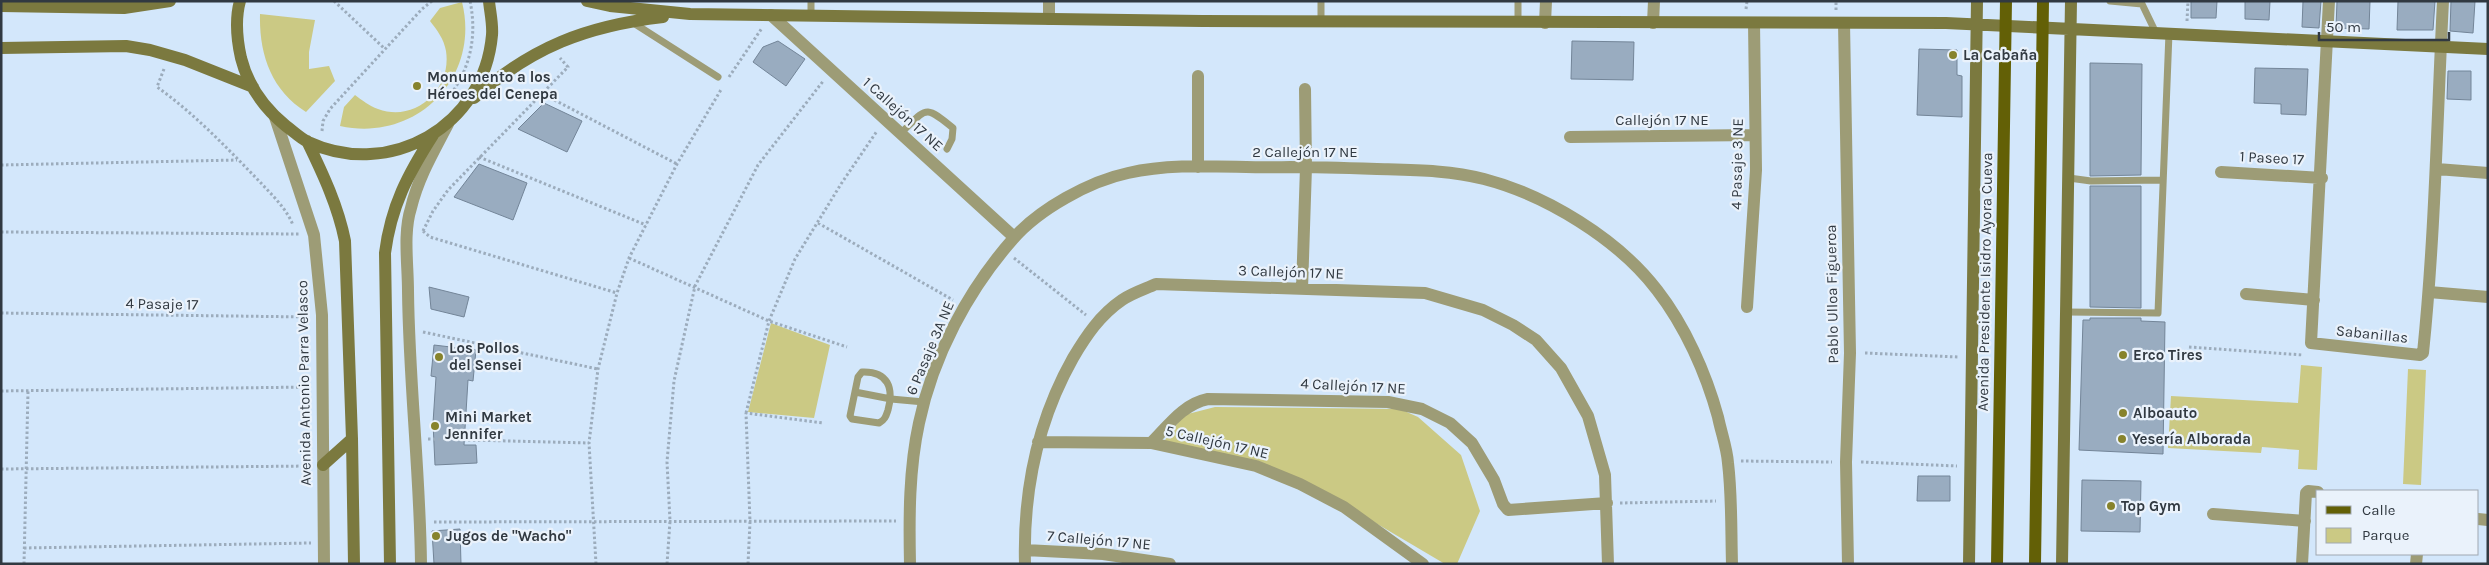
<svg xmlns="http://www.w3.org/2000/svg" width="2489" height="565" viewBox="0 0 2489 565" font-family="Karla,sans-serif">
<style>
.green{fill:#cbc984}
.building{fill:#99acc0;stroke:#738598}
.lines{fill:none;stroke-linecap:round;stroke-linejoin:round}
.path{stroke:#9cacbc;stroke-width:3;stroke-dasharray:2.5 2.5;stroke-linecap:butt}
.lane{stroke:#9d9c76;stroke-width:7}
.street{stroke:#9d9c76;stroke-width:12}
.secondary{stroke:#7b793f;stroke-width:12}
.primary{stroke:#636006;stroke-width:12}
.poi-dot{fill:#87832c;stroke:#eaf2fb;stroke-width:2}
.labels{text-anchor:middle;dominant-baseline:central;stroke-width:4.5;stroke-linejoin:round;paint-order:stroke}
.poi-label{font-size:15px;font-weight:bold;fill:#313941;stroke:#eaf2fb;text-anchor:start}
.street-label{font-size:15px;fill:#313941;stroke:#eaf2fb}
</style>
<rect width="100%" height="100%" fill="#d3e7fb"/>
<path class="green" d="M462,2C481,78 416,143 340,126L344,107L355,95C362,100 369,106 378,109C415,123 452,90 446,51C444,39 437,30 430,21L440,8Z
M260,14L315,20L309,52V69L329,66L335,81L306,112C271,90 259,54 260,14Z
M771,323L830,345L814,418L748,412Z
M2301,365L2322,367L2317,470L2298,469L2299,450L2262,447L2261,453L2168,448L2171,396L2298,403Z
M2408,369L2426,370L2421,485L2403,484Z
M1215,407L1400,409L1418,417L1461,455L1480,511L1457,564H1445L1340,502L1259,467L1162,444L1184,415Z"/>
<path class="building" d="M2191,1H2217L2216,18H2191Z
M2245,1H2270L2269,20L2245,19Z
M2303,1H2321L2319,28L2302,27Z
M2337,1H2370L2369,29L2336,28Z
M2398,1H2435L2433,30H2397Z
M2451,1H2475L2473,33L2450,31Z
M778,41L805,59L786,86L753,62L763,47Z
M1572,41L1634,42L1633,80L1571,79Z
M1919,49L1957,50V75L1962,76V117L1917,115Z
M2090,63L2142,64L2141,175L2090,176Z
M2255,68L2308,69L2306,115L2281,114V104L2254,103Z
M2448,71H2471V100L2447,99Z
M544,103L582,121L567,152L518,129Z
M479,164L527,183L513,220L454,197Z
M2090,186H2141V308L2090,307Z
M429,287L469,297L464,317L431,309Z
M2090,318H2141V321L2165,322L2163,454L2079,450L2083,320H2090Z
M434,345L476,350L473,381L468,380L464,445H476L477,463L435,465L433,423L436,377L431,376Z
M1918,476H1950V501H1917Z
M2082,480L2141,481L2140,532L2081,531Z
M460,529L461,564H434L432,531Z"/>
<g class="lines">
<path class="path" d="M334,1L385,49
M1746,9L1747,1
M1836,10V1
M2187,21L2188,1
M164,69L157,87C195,114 228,149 260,182C272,195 286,208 293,225
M729,77L762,28
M541,93L677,164
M451,94C471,66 477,35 470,1
M322,131L323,121L330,109L422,9L432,1
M479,157L646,225
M1,165L237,160
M818,223L953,300
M423,231L433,211L448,190L568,67L560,58
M423,231L430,237L617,293
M1,232L299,234
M629,258L769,321L847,347
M1014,258L1086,315
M1,313L309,317
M423,332L598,369
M2189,347L2303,355
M1865,353L1958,357
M1,391L309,387
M746,413L769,321L795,259L841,184L877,131
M428,439L589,443
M1741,461L1832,462
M1861,462L1957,466
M1,469L310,466
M1620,503L1716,501
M434,522L896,521
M24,548L311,543
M24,564L28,391
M596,564L589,443L598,369L617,293L629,258L677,164L722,88
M667,564L670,521L667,462L674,381L695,286L758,165L824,80
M748,564L750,522L746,413L823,423"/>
<path class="lane" d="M811,1V14
M1321,1V22
M2110,1L2142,4L2156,33
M632,22L718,77
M1518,22V1
M901,133C927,108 924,104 953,128L952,139L947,149
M2069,178L2091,181L2162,180
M2067,312L2158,313L2169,33
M862,372C888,371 894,388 888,410C886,416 885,420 879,423L852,419L850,416L858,377Z
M855,392L891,399L924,402"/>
<path class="street" d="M2329,1L2311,343L2420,355L2423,353C2435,236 2437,119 2443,1
M771,15L1014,237
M1049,19V1
M1545,23L1546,1
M1653,23L1654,1
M1844,23L1850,353L1846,462L1848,564
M275,117L314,235L322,315L324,564
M1570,137L1755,135
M1198,167V76
M2437,169L2488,173
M2221,172L2322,178
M1302,289L1306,167L1305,89
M2429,292L2488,297
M2246,294L2314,300
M1747,307L1756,170L1754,23
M1038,442L1151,443L1256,466L1300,484L1344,507L1423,564
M1151,443C1168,426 1183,404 1208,399L1388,402L1422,409L1450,423L1472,443L1494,480L1503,504L1508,510L1607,503
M2213,514L2305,521
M2478,519L2488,520
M1025,550L1103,554L1170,564
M421,564C420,473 409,382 408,291C408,264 403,233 411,208C418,178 434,151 448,124
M910,564C909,517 909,469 919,423C933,356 968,290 1013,239C1039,209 1090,181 1128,173C1181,161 1237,169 1290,167C1319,167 1348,168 1377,169C1413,170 1450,170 1484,179C1546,195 1618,239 1657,290C1685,326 1706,373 1718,417C1721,432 1727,448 1728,463C1732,496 1731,530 1732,564
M1025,564C1023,491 1037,422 1073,358C1086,336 1100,315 1122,300C1132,293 1145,289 1156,284L1425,293L1483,310L1513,325L1536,340L1561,368L1588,416L1605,475L1608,564
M2302,564L2306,493L2308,491L2318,492
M2416,564L2417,554"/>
<path class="secondary" d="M240,1C235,19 237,40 241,58C248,86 264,108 286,126C293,131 300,138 308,142C390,180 484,126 492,35C493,24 490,12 489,1
M587,1L610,6L690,14L1202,21L1946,23L2488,49
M1,6L124,8L170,1
M1,48L126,46L150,50L185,60L253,87
M474,98C532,47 586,26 663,17
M307,141C323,174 338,206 345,241L352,439L354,564
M323,465L352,439
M390,564L385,253C391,206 408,174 433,135
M1969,564L1977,1
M2062,564L2071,1"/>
<path class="primary" d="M1997,564L2006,1
M2035,564L2043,1"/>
</g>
<g class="poi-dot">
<circle cx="1953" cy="55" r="5"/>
<circle cx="417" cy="86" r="5"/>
<circle cx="2123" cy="355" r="5"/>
<circle cx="439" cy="357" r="5"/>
<circle cx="2123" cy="413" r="5"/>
<circle cx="435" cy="426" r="5"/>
<circle cx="2122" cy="439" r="5"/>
<circle cx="2111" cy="506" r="5"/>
<circle cx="436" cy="536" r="5"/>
</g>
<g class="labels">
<g class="poi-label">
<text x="1963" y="55">La Cabaña</text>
<text x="427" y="77">Monumento a los<tspan x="427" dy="17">Héroes del Cenepa</tspan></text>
<text x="449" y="348">Los Pollos<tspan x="449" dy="17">del Sensei</tspan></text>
<text x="2133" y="355">Erco Tires</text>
<text x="2133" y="413">Alboauto</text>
<text x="445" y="417">Mini Market<tspan x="445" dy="17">Jennifer</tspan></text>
<text x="2132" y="439">Yesería Alborada</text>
<text x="2121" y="506">Top Gym</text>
<text x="446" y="536">Jugos de "Wacho"</text>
</g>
<g class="street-label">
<text transform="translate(903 114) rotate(42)">1 Callejón 17 NE</text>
<text x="1662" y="120">Callejón 17 NE</text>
<text x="1305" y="152">2 Callejón 17 NE</text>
<text transform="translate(2272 158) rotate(3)">1 Paseo 17</text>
<text transform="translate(1737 164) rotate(-89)">4 Pasaje 3 NE</text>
<text transform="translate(1291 272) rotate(2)">3 Callejón 17 NE</text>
<text transform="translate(1985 282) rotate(-89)">Avenida Presidente Isidro Ayora Cueva</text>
<text transform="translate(1832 294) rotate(-91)">Pablo Ulloa Figueroa</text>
<text transform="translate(162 304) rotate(1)">4 Pasaje 17</text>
<text transform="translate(2372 334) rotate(6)">Sabanillas</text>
<text transform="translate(930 348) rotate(-67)">6 Pasaje 3A NE</text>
<text transform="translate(304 383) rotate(-91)">Avenida Antonio Parra Velasco</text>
<text transform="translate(1353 386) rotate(3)">4 Callejón 17 NE</text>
<text transform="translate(1217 442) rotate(13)">5 Callejón 17 NE</text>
<text transform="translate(1099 540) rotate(5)">7 Callejón 17 NE</text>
</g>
</g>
<rect width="2489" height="565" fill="none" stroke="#313941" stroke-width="5"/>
<rect x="2316" y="490" width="162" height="65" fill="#eaf2fb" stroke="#a0a8b1"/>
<rect x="2326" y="506" width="25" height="8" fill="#636006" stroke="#a0a8b1"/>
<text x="2362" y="515" font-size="15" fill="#313941">Calle</text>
<rect x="2326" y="528" width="25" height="15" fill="#cbc984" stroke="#a0a8b1"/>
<text x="2362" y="540" font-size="15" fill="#313941">Parque</text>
<path d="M2319 32v8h130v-8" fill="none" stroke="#313941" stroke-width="2.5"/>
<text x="2326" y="32" font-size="15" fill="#313941" stroke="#eaf2fb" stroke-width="4" paint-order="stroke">50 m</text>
</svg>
